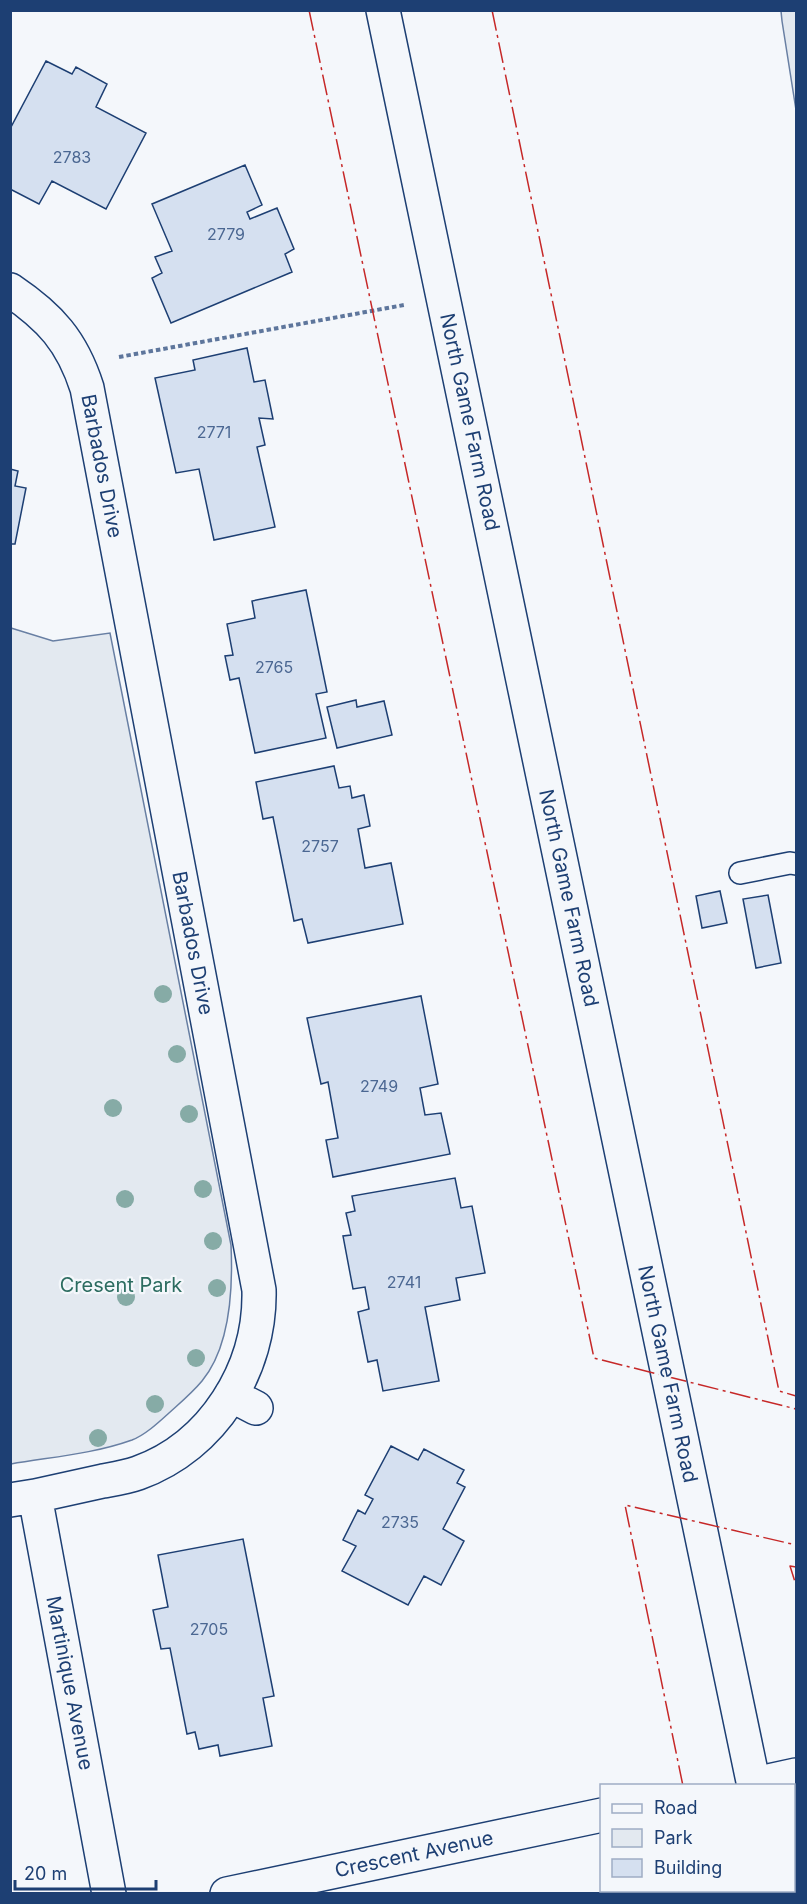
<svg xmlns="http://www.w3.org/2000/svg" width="807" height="1904" viewBox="0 0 807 1904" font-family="Inter,sans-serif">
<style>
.green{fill:#e3e9f0;stroke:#687fa3;stroke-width:1.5}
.building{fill:#d5e0f0;stroke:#1d3f73;stroke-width:1.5}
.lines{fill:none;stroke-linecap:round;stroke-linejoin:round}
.service-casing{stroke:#1d3f73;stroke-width:24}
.minor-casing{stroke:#1d3f73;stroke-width:36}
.tertiary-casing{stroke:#1d3f73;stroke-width:36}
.secondary-casing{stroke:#1d3f73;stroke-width:36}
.path{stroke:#5e769c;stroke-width:4;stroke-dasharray:4.5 3;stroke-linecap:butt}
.service{stroke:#f4f7fb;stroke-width:21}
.minor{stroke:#f4f7fb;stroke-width:33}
.tertiary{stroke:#f4f7fb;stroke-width:33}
.secondary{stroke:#f4f7fb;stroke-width:33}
.power{stroke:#c62828;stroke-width:1.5;stroke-dasharray:21 4.5 3 4.5;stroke-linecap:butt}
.tree{fill:#86aba6}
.labels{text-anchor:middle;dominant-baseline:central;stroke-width:4.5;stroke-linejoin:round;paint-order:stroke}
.number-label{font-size:16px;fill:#4b6792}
.street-label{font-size:20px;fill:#1d3f73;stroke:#f4f7fb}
.park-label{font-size:20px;fill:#2c6c60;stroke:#f4f7fb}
</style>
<rect width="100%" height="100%" fill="#f4f7fb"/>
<path class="green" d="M781,11H796V110L782,21Z
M11,628L53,641L110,633L231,1245C233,1288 230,1347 202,1381C192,1393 180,1403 169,1413C158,1423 145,1435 132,1440C93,1454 51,1457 11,1464Z"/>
<path class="building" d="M46,61L72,74L76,67L107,84L96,107L146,133L106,209L52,181L39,204L10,189V129Z
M245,165L262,205L247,212L250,219L277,208L294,249L285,254L292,272L171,323L152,278L162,273L155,257L172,251L152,204Z
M247,348L254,382L265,380L273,419L259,418L265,445L257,447L275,527L214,540L199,469L176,473L155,378L195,370L193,360Z
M10,469L18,471L15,486L26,488L15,544H10Z
M306,590L327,692L316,694L326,738L255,753L239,678L230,680L225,656L233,655L227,624L255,618L252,601Z
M356,700L357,707L384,701L392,735L337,748L327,707Z
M334,766L339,788L350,786L352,798L364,795L370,826L358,829L365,868L391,863L403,924L308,943L302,919L294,921L273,817L263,819L256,782Z
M720,891L727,923L702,928L696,896Z
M768,895L781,963L756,968L743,899Z
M421,996L438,1084L420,1088L425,1115L441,1113L450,1154L333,1177L326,1140L338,1138L328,1082L321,1084L307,1018Z
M455,1178L461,1208L472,1206L485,1273L456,1278L460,1300L425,1307L439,1381L383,1391L377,1360L368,1362L358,1312L369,1309L365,1287L353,1289L343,1236L351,1235L346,1213L355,1211L352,1196Z
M391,1446L418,1460L424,1449L464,1470L457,1483L465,1487L443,1529L464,1541L441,1585L424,1576L408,1605L342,1571L356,1546L343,1540L358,1510L365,1514L373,1499L365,1495Z
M243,1539L274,1696L263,1698L272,1746L220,1756L218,1745L199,1749L195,1732L187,1734L170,1648L161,1649L153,1610L168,1607L158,1555Z"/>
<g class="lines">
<defs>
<path id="service" d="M740,873L790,863L796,864"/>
<path id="minor" d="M10,290C50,317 72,341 87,388L259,1290C261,1369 213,1446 138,1473C127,1477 114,1479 103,1481C80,1486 58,1491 35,1496
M231,1395L256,1408
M10,1500L35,1496L109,1894
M754,1784L796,1775"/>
<path id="tertiary" d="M227,1894L602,1815"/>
<path id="secondary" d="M383,10L754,1786
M777,1890V1894"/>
</defs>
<use href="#service" class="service-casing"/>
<use href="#minor" class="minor-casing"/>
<use href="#tertiary" class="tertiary-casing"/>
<use href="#secondary" class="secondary-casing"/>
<path class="path" d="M119,357L404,305"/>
<use href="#service" class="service"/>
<use href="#minor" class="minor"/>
<use href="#tertiary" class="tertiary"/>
<use href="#secondary" class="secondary"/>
<path class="power" d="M309,10L594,1358L796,1409
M492,10L779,1391L796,1396
M796,1567L790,1566L796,1585
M683,1786L625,1505L796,1545
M705,1890V1894"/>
</g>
<g class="tree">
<circle cx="163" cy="994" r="9"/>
<circle cx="177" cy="1054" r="9"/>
<circle cx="113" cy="1108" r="9"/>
<circle cx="189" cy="1114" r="9"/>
<circle cx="203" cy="1189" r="9"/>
<circle cx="125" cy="1199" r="9"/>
<circle cx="213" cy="1241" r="9"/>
<circle cx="217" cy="1288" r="9"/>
<circle cx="126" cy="1297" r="9"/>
<circle cx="196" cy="1358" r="9"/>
<circle cx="155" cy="1404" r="9"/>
<circle cx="98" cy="1438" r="9"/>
</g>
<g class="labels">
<g class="number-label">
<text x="72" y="157">2783</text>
<text x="226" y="234">2779</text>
<text x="214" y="432">2771</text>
<text x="274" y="667">2765</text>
<text x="320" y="846">2757</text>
<text x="379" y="1086">2749</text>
<text x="404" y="1282">2741</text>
<text x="400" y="1522">2735</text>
<text x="209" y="1629">2705</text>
</g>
<g class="street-label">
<text transform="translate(470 422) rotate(78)">North Game Farm Road</text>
<text transform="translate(102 466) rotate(79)">Barbados Drive</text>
<text transform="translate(569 898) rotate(78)">North Game Farm Road</text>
<text transform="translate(193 943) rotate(79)">Barbados Drive</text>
<text transform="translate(668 1374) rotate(78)">North Game Farm Road</text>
<text transform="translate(70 1683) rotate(79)">Martinique Avenue</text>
<text transform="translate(414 1854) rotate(-12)">Crescent Avenue</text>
</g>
<g class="park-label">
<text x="121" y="1285">Cresent Park</text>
</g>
</g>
<rect width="807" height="1904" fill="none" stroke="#1d3f73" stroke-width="24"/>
<rect x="600" y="1784" width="195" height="108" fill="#f4f7fb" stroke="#9eadc5" stroke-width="1.5"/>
<rect x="612" y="1804" width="30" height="9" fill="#f4f7fb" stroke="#9eadc5" stroke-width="1.5"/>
<text x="654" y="1814" font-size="18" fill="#1d3f73">Road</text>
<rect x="612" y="1829" width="30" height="18" fill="#e3e9f0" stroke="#9eadc5" stroke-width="1.5"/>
<text x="654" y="1844" font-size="18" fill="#1d3f73">Park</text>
<rect x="612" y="1859" width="30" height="18" fill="#d5e0f0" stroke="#9eadc5" stroke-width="1.5"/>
<text x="654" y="1874" font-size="18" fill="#1d3f73">Building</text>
<path d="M15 1880v9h141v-9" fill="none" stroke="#1d3f73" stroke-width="3"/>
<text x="24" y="1880" font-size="18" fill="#1d3f73" stroke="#f4f7fb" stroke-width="4.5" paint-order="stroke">20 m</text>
</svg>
